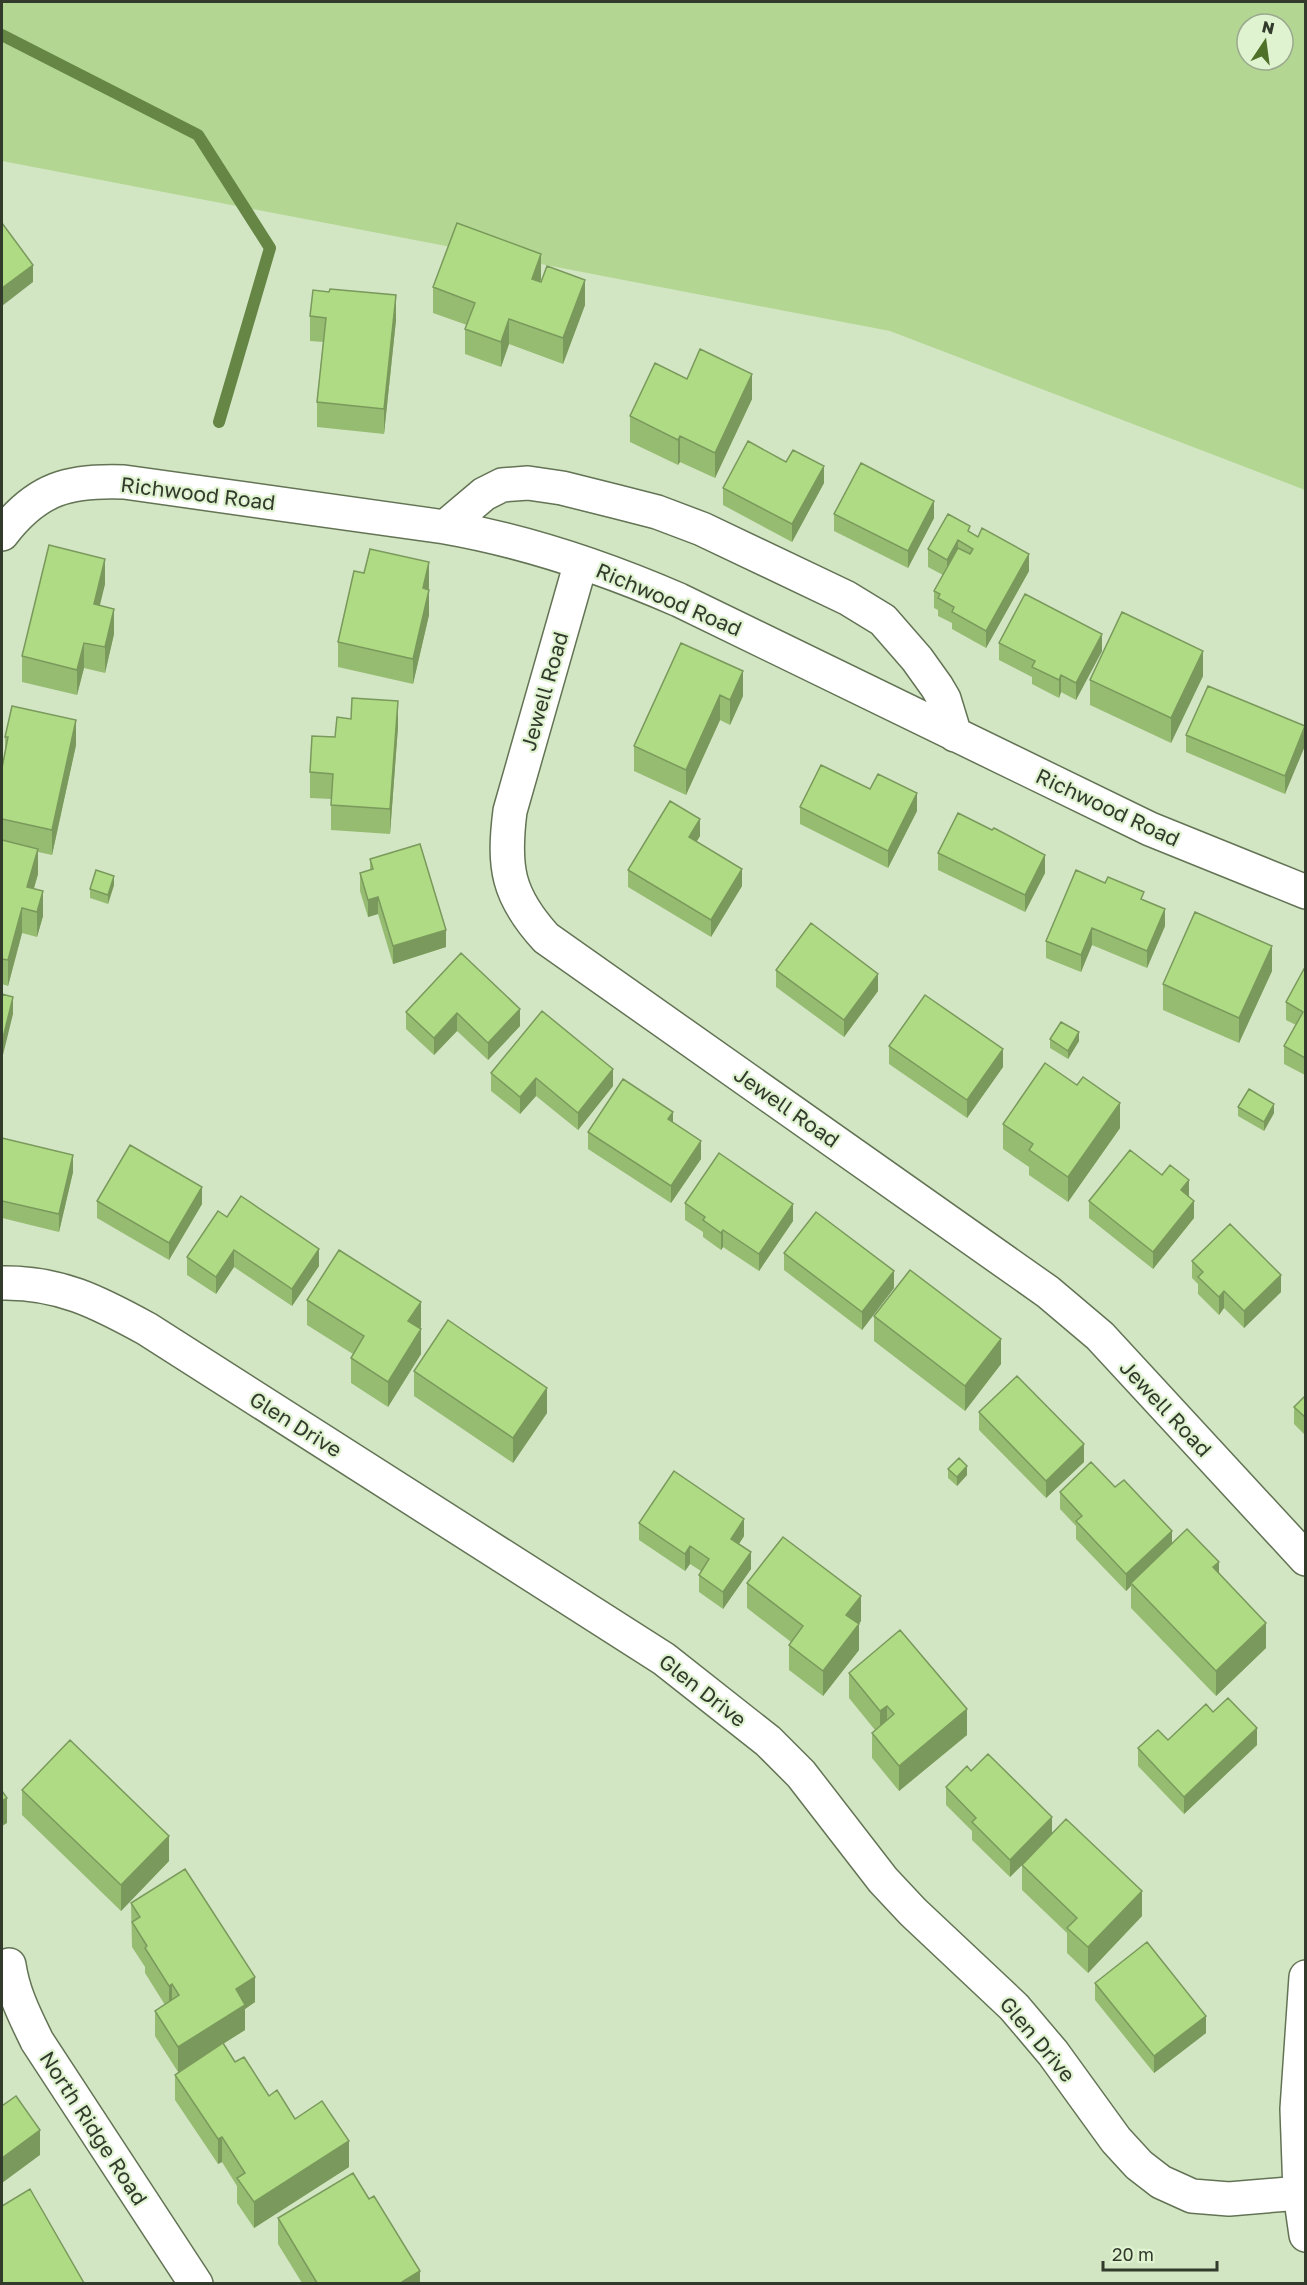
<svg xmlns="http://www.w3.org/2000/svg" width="1307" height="2285" viewBox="0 0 1307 2285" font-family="'Golos Text',sans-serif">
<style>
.green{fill:#b3d792;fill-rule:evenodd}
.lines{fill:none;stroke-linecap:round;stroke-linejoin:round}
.stream{stroke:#658645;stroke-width:12}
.minor-casing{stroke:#637455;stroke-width:36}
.minor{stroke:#fff;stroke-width:33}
.wall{fill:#96bc71}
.shaded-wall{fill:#7a995c}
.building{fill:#aedb83;stroke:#7a995c;stroke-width:1.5}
.labels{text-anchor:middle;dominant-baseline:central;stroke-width:4.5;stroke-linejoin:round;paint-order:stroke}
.street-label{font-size:21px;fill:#323a2c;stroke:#e0f3d1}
</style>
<rect width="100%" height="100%" fill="#d3e6c4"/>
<path class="green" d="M2,2H1305V490L890,331L2,161ZM1247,24H1283V60H1247Z"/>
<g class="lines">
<path class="stream" d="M2,35L198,135L270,248L219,422"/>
<defs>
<path id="minor" d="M445,527L484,494L502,485L528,483L562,488L618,502L657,512L702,529L847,598L883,620L917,659L937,687L944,699L955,735
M2,534C37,488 69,480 124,482L445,527C525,541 603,567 679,600L1150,829L1306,892
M581,562L510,811C503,867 507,895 546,938L1048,1292L1100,1336L1306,1559
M2,1283C59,1282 98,1302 147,1329L664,1659L768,1741L801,1774L883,1880L913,1912L1014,2007L1053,2053L1116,2140L1139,2165L1161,2182L1192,2196L1229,2199L1300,2193
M9,1965C13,1993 25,2016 37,2041L196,2284
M1306,1977L1297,2109L1300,2193L1306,2235"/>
</defs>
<use href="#minor" class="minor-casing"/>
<use href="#minor" class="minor"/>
</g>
<path class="wall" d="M541,279L540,282L585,305L563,364L509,344L501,367L465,354V329L467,325L433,313V287Z
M329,292L396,320L384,434L317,427V402L323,342L310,341V316Z
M687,379L752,399L715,478L680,462L678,465L630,442V416Z
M824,483L792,542L723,505V488Z
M834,514L934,518L908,568L834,531Z
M970,532L1029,571L986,648L952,629V623L938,616V610L934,608V591L943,575L928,567V549Z
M105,584L99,606L114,634L105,673L84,668L77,695L22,682V656Z
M429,587V615L413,684L338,667V642Z
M681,643L743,696L730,725L720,720L686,795L634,771V746Z
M999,643L1102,651L1076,700L1061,692L1059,698L1032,684V677L999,660Z
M1203,676L1171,743L1090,705V680Z
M1305,726L1285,794L1186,752V735Z
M398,727L390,834L331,830V799L310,798V772L335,737Z
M5,737L76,745L52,855L38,852V874L34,888L43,916L37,937L22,933L8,986L2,984V768L5,751Z
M870,789L917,811L888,868L800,824V807Z
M700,836L696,842L742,886L711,937L628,887V870Z
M938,853L1045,873L1025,912L938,870Z
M370,859L446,947L393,964L378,914L368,917L360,891V873L370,870Z
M114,885L108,904L90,898V889Z
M1144,900L1165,926L1147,968L1092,945L1081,972L1046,958V941Z
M461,953L520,1026L488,1060L457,1031L434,1055L406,1029V1012Z
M1305,967V1075L1284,1064V1046L1296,1025L1286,1020V1002Z
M776,970L878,991L844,1037L776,987Z
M1272,971L1239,1043L1163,1010V984Z
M1050,1039L1079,1041L1068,1059L1050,1048Z
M889,1046L1003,1067L967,1118L889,1064Z
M491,1073L613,1086L578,1130L536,1096L520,1114L491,1091Z
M1238,1107L1274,1113L1264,1131L1238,1116Z
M673,1123L701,1159L671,1203L588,1149V1132Z
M1003,1124L1120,1128L1068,1202L1029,1175V1167L1003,1149Z
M2,1138L73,1172L59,1232L2,1218Z
M1189,1197L1194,1218L1153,1269L1089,1218V1201Z
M97,1201L202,1204L169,1260L97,1218Z
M685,1203L793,1221L759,1271L723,1247L721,1250L703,1237V1232L685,1220Z
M227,1217L319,1266L292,1306L234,1267L216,1294L187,1275V1257Z
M784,1253L894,1288L862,1330L784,1270Z
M1192,1261L1281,1292L1244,1328L1224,1308L1219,1315L1198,1294V1284L1192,1278Z
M307,1300L421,1327L420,1328L421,1354L388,1407L351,1383V1358L353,1354L307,1325Z
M874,1316L1001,1364L965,1411L874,1341Z
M414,1371L547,1413L513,1463L414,1396Z
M1305,1396V1435L1294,1424V1407Z
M979,1412L1084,1462L1046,1498L979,1430Z
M948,1469L967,1475L957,1486L948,1478Z
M1115,1487L1172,1544L1219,1572L1266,1648L1216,1696L1131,1608V1586L1126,1591L1076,1539V1526L1060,1509V1492Z
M639,1523L744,1536L739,1544L751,1569L723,1609L699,1592V1575L701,1571L690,1564L685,1571L639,1540Z
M747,1583L861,1621L859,1624V1650L823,1696L789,1670V1645L791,1642L747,1608Z
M849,1673L967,1735L899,1791L872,1758V1733L875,1730L849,1698Z
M1213,1712L1257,1745L1184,1814L1138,1766V1748L1168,1740Z
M971,1771L1052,1833L1142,1916L1088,1973L1067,1953V1933L1022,1890V1865L1010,1877L972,1840V1831L946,1805V1787Z
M22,1790L169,1861L121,1911L22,1815Z
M131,1903L255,2002L245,2009V2030L223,2044L235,2062L269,2096L349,2167L254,2228L237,2203V2186L222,2162L218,2164L175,2100V2075L178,2072L155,2036V2011L165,2005L145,1973V1967L132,1947Z
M1095,1983L1206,2033L1154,2073L1095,2000Z
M369,2199L420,2283H302L278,2244V2218Z"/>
<path class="shaded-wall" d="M541,254V279L532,304V279Z
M33,265V282L2,306V288Z
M585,280V305L563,364V338Z
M396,295V320L384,434V409Z
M509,319V344L501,367V342Z
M752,374V399L715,478V453Z
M680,436V462L678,465V440Z
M824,466V483L792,542V524Z
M934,501V518L908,568V551Z
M958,540V558L947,577V560Z
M1029,554V571L986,648V631Z
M105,559V584L94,630V604Z
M429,562V587L423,614V588Z
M429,590V615L413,684V659Z
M114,609V634L105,673V647Z
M1102,634V651L1076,700V683Z
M84,643V668L77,695V670Z
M1203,651V676L1171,743V718Z
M743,671V696L730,725V700Z
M1061,675V692L1059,698V680Z
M720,695V720L686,795V770Z
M398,701V727L390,834V809Z
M76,720V745L52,855V830Z
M1305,728V746L1285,794V776Z
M917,793V811L888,868V851Z
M700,819V836L689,854V837Z
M38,849V874L28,909L27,887Z
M1045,855V873L1025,912V895Z
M742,869V886L711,937V920Z
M114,876V885L108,904V895Z
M43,891V916L37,937V912Z
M378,897V914L368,917V900Z
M22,908V933L8,986V960Z
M1165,909V926L1147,968V951Z
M1092,928V945L1081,972V955Z
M446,930V947L393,964V946Z
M1272,946V971L1239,1043V1018Z
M878,974V991L844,1037V1020Z
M13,997V1014L2,1059V1042Z
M520,1009V1026L488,1060V1043Z
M457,1013V1031L434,1055V1038Z
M1079,1032V1041L1068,1059V1051Z
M1003,1049V1067L967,1118V1100Z
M613,1069V1086L578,1130V1113Z
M536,1078V1096L520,1114V1097Z
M1120,1103V1128L1068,1202V1177Z
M1274,1104V1113L1264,1131V1122Z
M673,1112V1129L668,1119Z
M701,1141V1159L671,1203V1186Z
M73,1155V1172L59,1232V1214Z
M1189,1180V1197L1181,1190Z
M202,1187V1204L169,1260V1243Z
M1194,1201V1218L1153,1269V1252Z
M793,1204V1221L759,1271V1254Z
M723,1230V1247L721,1250V1233Z
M319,1249V1266L292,1306V1289Z
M234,1250V1267L216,1294V1277Z
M894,1271V1288L862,1330V1312Z
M1281,1275V1292L1244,1328V1311Z
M1224,1291V1308L1219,1315V1297Z
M421,1302V1327L408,1346V1321Z
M421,1329V1354L388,1407V1382Z
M1001,1339V1364L965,1411V1386Z
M547,1388V1413L513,1463V1438Z
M1084,1444V1462L1046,1498V1481Z
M967,1466V1475L957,1486V1477Z
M744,1519V1536L731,1556V1539Z
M1172,1531V1549L1131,1583V1586L1126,1591V1574Z
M690,1546V1564L685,1571V1554Z
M751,1552V1569L723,1609V1592Z
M1219,1562V1587L1213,1567Z
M861,1596V1621L846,1640V1615Z
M1266,1623V1648L1216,1696V1671Z
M859,1624V1650L823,1696V1671Z
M887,1706V1731L880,1736V1711Z
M967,1709V1735L899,1791V1766Z
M1257,1728V1745L1184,1814V1797Z
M7,1798V1823L2,1826V1801Z
M1052,1817V1835L1010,1877V1860Z
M169,1836V1861L121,1911V1885Z
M1142,1891V1916L1088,1973V1947Z
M255,1977V2002L245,2009V2030L178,2072V2047L236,1989Z
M172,1984V2009L169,2011V1986Z
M1206,2016V2033L1154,2073V2056Z
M40,2130V2155L2,2183V2158Z
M222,2137V2162L218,2164V2139Z
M349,2141V2167L254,2228V2202Z
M420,2271V2283H402V2282Z"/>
<path class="building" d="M2,223L33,265L2,288Z
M457,223L541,254L532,279L541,282L547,266L585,280L563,338L509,319L501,342L465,329L475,303L433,287Z
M330,289L396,295L384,409L317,402L326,318L310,316L313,290L329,292Z
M700,349L752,374L715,453L680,436L678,440L630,416L655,363L687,379Z
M748,441L786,462L793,450L824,466L792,524L723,488Z
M861,463L934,501L908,551L834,514Z
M948,514L970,526L968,531L978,537L982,528L1029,554L986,631L952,612L954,607L938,598L940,594L934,591L958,548L970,554L973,549L958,540L947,560L928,549Z
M49,545L105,559L94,604L114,609L105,647L84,643L77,670L22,656Z
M370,549L429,562L423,588L429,590L413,659L338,642L354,571L364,573Z
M1025,594L1102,634L1076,683L1061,675L1059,680L1032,667L1035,661L999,643Z
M1122,612L1203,651L1171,718L1090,680Z
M681,643L743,671L730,700L720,695L686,770L634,746Z
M1208,686L1305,726L1285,776L1186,735Z
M352,698L398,701L390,809L331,805L333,774L310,772L312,736L335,737L337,717L351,719Z
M12,706L76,720L52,830L2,819V768L8,737H5Z
M821,765L870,789L878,774L917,793L888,851L800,807Z
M670,801L700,819L689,837L742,869L711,920L628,870Z
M958,813L992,830L994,828L1045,855L1025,895L938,853Z
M2,840L38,849L27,887L43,891L37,912L22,908L8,960L2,959Z
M420,844L446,930L393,946L378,897L368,900L360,873L373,869L370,859Z
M96,870L114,876L108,895L90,889Z
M1076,870L1105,883L1108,877L1144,892L1141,899L1165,909L1147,951L1092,928L1081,955L1046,941Z
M1195,912L1272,946L1239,1018L1163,984Z
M811,923L878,974L844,1020L776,970Z
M461,953L520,1009L488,1043L457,1013L434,1038L406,1012Z
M1305,967V1058L1284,1046L1303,1012L1286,1002Z
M2,994L13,997L2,1042Z
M925,995L1003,1049L967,1100L889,1046Z
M542,1011L613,1069L578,1113L536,1078L520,1097L491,1073Z
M1061,1022L1079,1032L1068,1051L1050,1039Z
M1045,1063L1077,1085L1083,1077L1120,1103L1068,1177L1029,1150L1033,1144L1003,1124Z
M623,1079L673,1112L668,1119L701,1141L671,1186L588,1132Z
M1249,1089L1274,1104L1264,1122L1238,1107Z
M2,1138L73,1155L59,1214L2,1201Z
M130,1145L202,1187L169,1243L97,1201Z
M1130,1150L1162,1175L1170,1165L1189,1180L1181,1190L1194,1201L1153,1252L1089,1201Z
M719,1153L793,1204L759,1254L723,1230L721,1233L703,1220L705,1217L685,1203Z
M241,1196L319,1249L292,1289L234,1250L216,1277L187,1257L218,1211L227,1217Z
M816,1212L894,1271L862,1312L784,1253Z
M1230,1224L1281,1275L1244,1311L1224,1291L1219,1297L1198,1277L1203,1272L1192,1261Z
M339,1250L421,1302L408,1321L421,1329L388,1382L351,1358L364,1336L307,1300Z
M910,1270L1001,1339L965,1386L874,1316Z
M448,1320L547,1388L513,1438L414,1371Z
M1017,1376L1084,1444L1046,1481L979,1412Z
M1305,1396V1417L1294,1407Z
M959,1458L967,1466L957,1477L948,1469Z
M1091,1462L1115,1487L1124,1480L1172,1531L1126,1574L1076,1521L1082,1516L1060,1492Z
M674,1471L744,1519L731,1539L751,1552L723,1592L699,1575L709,1559L690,1546L685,1554L639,1523Z
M1187,1529L1219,1562L1213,1567L1266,1623L1216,1671L1131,1583Z
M783,1537L861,1596L846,1615L859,1624L823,1671L789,1645L803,1626L747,1583Z
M900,1630L967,1709L899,1766L872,1733L894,1714L887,1706L880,1711L849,1673Z
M1228,1698L1257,1728L1184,1797L1138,1748L1158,1730L1168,1740L1206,1704L1213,1712Z
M70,1740L169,1836L121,1885L22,1790Z
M988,1754L1052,1817L1010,1860L972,1822L976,1818L946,1787L967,1766L971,1771Z
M2,1791L7,1798L2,1801Z
M1066,1819L1142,1891L1088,1947L1067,1928L1077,1918L1022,1865Z
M185,1869L255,1977L236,1989L245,2005L178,2047L155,2011L179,1995L172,1984L169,1986L145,1948L147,1946L132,1922L140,1917L131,1903Z
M1147,1942L1206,2016L1154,2056L1095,1983Z
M223,2043L235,2062L244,2057L269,2096L277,2090L295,2119L322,2101L349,2141L254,2202L237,2178L245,2173L222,2137L218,2139L175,2075Z
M16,2096L40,2130L2,2158V2106Z
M353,2173L369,2199L374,2196L420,2271L402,2282V2283H317L278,2218Z
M30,2189L84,2283H2V2206Z"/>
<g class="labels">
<g class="street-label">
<text transform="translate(198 493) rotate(7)">Richwood Road</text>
<text transform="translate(669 599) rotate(23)">Richwood Road</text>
<text transform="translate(544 691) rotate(-74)">Jewell Road</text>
<text transform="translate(1108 807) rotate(25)">Richwood Road</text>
<text transform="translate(787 1107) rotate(35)">Jewell Road</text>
<text transform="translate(1166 1408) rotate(47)">Jewell Road</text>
<text transform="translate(296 1424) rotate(32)">Glen Drive</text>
<text transform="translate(703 1690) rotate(38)">Glen Drive</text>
<text transform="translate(1038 2039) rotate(50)">Glen Drive</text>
<text transform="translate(94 2128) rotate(57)">North Ridge Road</text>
</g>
</g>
<rect width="1307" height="2285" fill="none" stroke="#323a2c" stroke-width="6"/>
<g transform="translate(1265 42) rotate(13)"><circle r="28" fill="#e0f3d1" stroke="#9aa98f" stroke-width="1.5"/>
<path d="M0-4.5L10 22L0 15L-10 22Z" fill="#4e7028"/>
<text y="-9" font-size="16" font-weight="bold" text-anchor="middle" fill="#323a2c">N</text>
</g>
<path d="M1103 2261v9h114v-9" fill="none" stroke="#323a2c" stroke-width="3"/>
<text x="1112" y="2261" font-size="18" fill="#323a2c" stroke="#e0f3d1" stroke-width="4.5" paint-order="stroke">20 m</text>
</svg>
